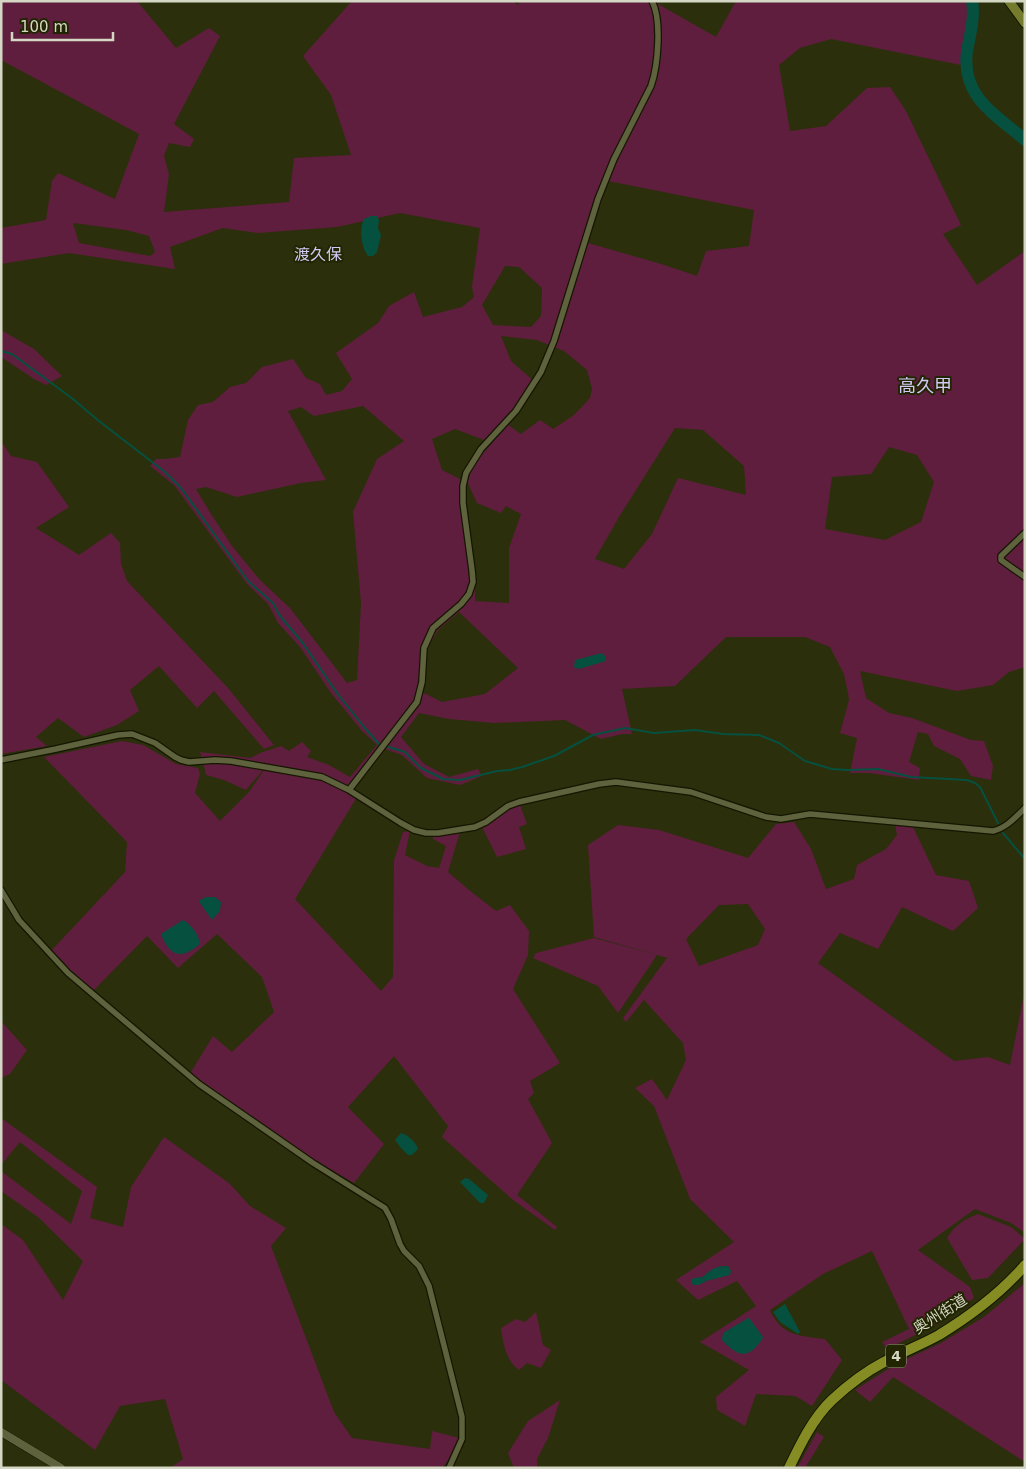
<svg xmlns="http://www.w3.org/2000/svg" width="1026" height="1469" viewBox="0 0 1026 1469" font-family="'DejaVu Sans','Noto Sans JP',sans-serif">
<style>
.green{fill:#5f1e3e;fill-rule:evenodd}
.water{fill:#065040}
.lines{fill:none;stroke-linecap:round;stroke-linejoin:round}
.stream{stroke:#065040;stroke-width:2}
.river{stroke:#065040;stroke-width:12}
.street-casing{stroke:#151600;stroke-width:8}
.secondary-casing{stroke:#151600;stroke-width:9}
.primary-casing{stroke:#151600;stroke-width:11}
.highway-casing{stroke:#151600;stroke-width:12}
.street{stroke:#5e623d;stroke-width:5.5}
.secondary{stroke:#5e623d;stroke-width:8}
.primary{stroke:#757b2d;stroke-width:9}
.highway{stroke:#858c23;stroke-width:10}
.labels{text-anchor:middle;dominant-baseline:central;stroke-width:4;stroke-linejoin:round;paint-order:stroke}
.shield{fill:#222501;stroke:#9fa289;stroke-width:1}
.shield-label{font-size:14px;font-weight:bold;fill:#d4d7c3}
.street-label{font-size:15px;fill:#d4d7c3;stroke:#222501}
.neighbourhood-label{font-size:16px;fill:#d2caf5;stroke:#222501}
.quarter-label{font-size:18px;fill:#d2caf5;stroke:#222501}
</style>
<rect width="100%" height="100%" fill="#2c2f0b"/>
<path class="green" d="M1,1H137L176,48L209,28L220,36L174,124L194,139L190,147L169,143L164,156L169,174L164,212L289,202L294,158L351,155L331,95L303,56L352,1H512L518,5L520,1H656L658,4L716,37L736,1H967V26L961,65L831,39L800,48L779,65L790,131L826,126L867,88L890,87L906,111L961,225L943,234L977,285L1025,251V667L1009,672L993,685L957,691L860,671L866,698L889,713L912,718L971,740L984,741L993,766L991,780L971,776L960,759L934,746L928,734L918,732L909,762L920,768L919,780L869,773H850L857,738L840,733L849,700L848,693L844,674L830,647L805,637H726L675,686L622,689L632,734H622L601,739L565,720L494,723L449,719L419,713L401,737L424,764L449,777L478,769L482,776L460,785L427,778L402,755L385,749L353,789L320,779L264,769L246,790L224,780L206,775L204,766L200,752L250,758L260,753L281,746L289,751L302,742L311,751L307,757L329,765L350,777L377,745L362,731L331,693L300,647L278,623L268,604L247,584L174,485L150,466L156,459H165L180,457L188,420L198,405L213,402L230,387L246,383L262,367L293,359L306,378L320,384L326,395L342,391L352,379L336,353L378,323L389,306L414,292L423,317L462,307L474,297L472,287L480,228L400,213L337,227L258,233L223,228L170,247L175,269L69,253L1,264V228L46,220L52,181L58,173L115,199L139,134L1,60ZM608,181L754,210L749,246L706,251L697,276L661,264L588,243ZM73,223L126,230L149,236L155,252L150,256L79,243ZM505,266L519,267L542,288L541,316L531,327L493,325L482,305ZM501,336L537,340L564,351L587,370L592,389L590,398L574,415L553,429L540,420L521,434L507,424L536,383L511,361ZM363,406L404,441L377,459L353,512L361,603L357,680L347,683L290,608L260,580L232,546L211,514L196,489L206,487L237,497L301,483L326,480L288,411L301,407L314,416ZM675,428L703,430L744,466L746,495L678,478L652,534L624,569L595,559L619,517ZM455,429L492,443L476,461L467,481L477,503L501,513L506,506L521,514L509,548V603L475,601V584L460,479L442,470L432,439ZM889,447L917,455L934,482L921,522L885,540L825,529L832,477L871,474ZM459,612L518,668L485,694L442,702L422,692L428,648L438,630Z
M1,330L34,349L62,376L46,385L34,379L1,357Z
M1,441L11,456L37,462L69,507L36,528L79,555L111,533L120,543L121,564L127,581L228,688L274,745L264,749L214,691L197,708L159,666L130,690L139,711L117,725L84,737L58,718L36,737L47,746L1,754Z
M122,741L143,745L176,764L198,768L200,774L195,793L220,821L249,792L264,770C295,775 332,777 357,797L295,899L381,991L393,977L394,860L403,832L410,831L405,855L427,866L439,868L446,846L433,839V836L460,832L448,872L469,890L496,911L510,905L529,931L528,955L513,989L560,1063L530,1081L534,1093L528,1099L552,1143L517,1195L557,1227L555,1230L513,1200L442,1137L448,1126L394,1056L348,1107L384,1144L354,1183L310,1158L204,1085L191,1072L213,1036L232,1052L274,1012L262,977L217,934L178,968L147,936L94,990L70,972L51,951L125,872L127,842L44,757Z
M520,805L527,824L519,827L526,849L497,857L482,827L510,809Z
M794,822L811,849L826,889L854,879L857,865L886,849L897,835L895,824L912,825L936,875L969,881L978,908L953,931L902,907L878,949L840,933L818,963L954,1061L988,1057L1010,1065L1025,990V1233L1011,1223L975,1209L918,1250L970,1287L974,1298L929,1328L887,1349L882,1342L909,1329L872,1251L823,1274L770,1310C781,1336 800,1336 825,1339L842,1360L812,1406L795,1396L756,1394L745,1426L717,1410L716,1397L749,1370L700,1342L756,1306L737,1281L698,1300L676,1280L734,1242L690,1199L654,1106L635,1088L652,1079L667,1100L686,1060L683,1043L644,1000L626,1022L623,1018L667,958L682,962L594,937L588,845L618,825L659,830L748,858L776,824ZM748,904L765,929L758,945L699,966L686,939L719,905Z
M594,938L657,955L618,1013L598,986L533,958L536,953Z
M1,1021L27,1050L10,1074L1,1078Z
M1,1118L97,1187L90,1218L123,1227L131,1187L164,1137L229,1183L250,1206L286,1228L271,1246L334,1412L352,1438L430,1449L432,1431L459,1438L455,1451L442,1468H170L183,1459L165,1399L120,1406L95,1450L1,1380V1224L23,1240L63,1300L83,1261L38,1217L1,1191V1171L71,1224L82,1191L20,1142L1,1165Z
M978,1214L1011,1227L1025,1239L988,1278L972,1280L947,1238C955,1225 965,1219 978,1214Z
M1025,1283V1462L893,1377L870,1402L855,1390L896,1364L941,1343L984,1317Z
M536,1312L543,1345L551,1350L541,1368L527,1363L519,1370C506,1361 503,1343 501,1328L516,1319L525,1322Z
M560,1400L548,1438L537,1459V1468H514L508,1453L528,1421Z
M817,1432L824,1437L805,1468H797Z"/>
<path class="water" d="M371,216H377L379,220L378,228L381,235L377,252L373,256H368C361,247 359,228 364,219Z
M602,653L605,656L606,661L579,669L574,667L575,660Z
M206,897H215L221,902L220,911L212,920L200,903V900Z
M183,920C191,924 199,935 200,944C181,960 170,957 161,934Z
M401,1133C407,1134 417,1143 418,1149L412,1155H408L401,1148L395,1140Z
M465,1178L469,1179L488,1195L484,1203H480L460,1182Z
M723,1266H728L731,1271L730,1275L706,1281L699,1285H695L692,1284L691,1280L694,1278L703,1277C708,1271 715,1267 723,1266Z
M785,1304L800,1332L798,1334L780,1322L773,1312Z
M748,1318L750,1319L763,1337C762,1341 759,1343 756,1347C742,1361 733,1351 722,1340L723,1333Z"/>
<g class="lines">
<path class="stream" d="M1,351L12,354L73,399L99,421L165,472L181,488L248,581L273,603L280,616L302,642L337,693L364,727L379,744L405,752L421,768L443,779L460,780L497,771L510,770L522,767L554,756L593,735L625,728L654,733L695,730L723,734L759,735L779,743L805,761L832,769L848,770L878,769L911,777L967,780L975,783L980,787L998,823
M1003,833L1025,859"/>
<path class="river" d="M972,1C975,17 970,35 967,51C961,97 995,114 1025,140"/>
<defs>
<path id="street" d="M1025,533L1001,556V560L1025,577
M1,760L56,749L118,735L132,734L155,743L175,757L181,760L189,762L215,760L231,761L322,777L349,790L401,823L414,830L426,833H438L475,827L486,822L508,806L519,802L599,784L616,782L691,792L766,817L781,819L810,814L993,831C1006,828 1015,818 1025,808
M349,790L417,702L422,682L424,648L433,628L461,604L469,594L473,582L472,570L463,503V486L466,473L481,449L516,411L541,372L554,341L598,199L614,159L651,86C658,66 662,20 652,1
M1,890L19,920L68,973L199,1084L313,1163L385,1208L391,1219L400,1244L404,1251L419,1266L429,1286L462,1417V1439L449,1468"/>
<path id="secondary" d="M1,1432L61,1468"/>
<path id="primary" d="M1009,1L1025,23"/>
<path id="highway" d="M789,1468C800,1445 813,1418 832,1400C847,1386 865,1372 884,1362C902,1352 921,1345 939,1335C970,1316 1001,1293 1025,1265"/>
</defs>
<use href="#street" class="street-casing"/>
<use href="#secondary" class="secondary-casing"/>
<use href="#primary" class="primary-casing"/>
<use href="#highway" class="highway-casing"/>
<use href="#street" class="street"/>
<use href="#secondary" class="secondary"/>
<use href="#primary" class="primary"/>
<use href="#highway" class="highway"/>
</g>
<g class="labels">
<rect class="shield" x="886" y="1344.5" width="20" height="23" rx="4"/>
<g class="shield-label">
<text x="896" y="1356">4</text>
</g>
<g class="street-label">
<text transform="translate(940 1314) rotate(-32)">奥州街道</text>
</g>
<g class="neighbourhood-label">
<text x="318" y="254">渡久保</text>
</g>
<g class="quarter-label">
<text x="925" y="385">高久甲</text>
</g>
</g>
<rect width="1026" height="1469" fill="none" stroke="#d4d7c3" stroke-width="5"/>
<path d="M12 32v8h101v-8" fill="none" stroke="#d4d7c3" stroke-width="2.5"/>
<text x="20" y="32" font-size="15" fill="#d4d7c3" stroke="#222501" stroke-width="4" paint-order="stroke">100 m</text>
</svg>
